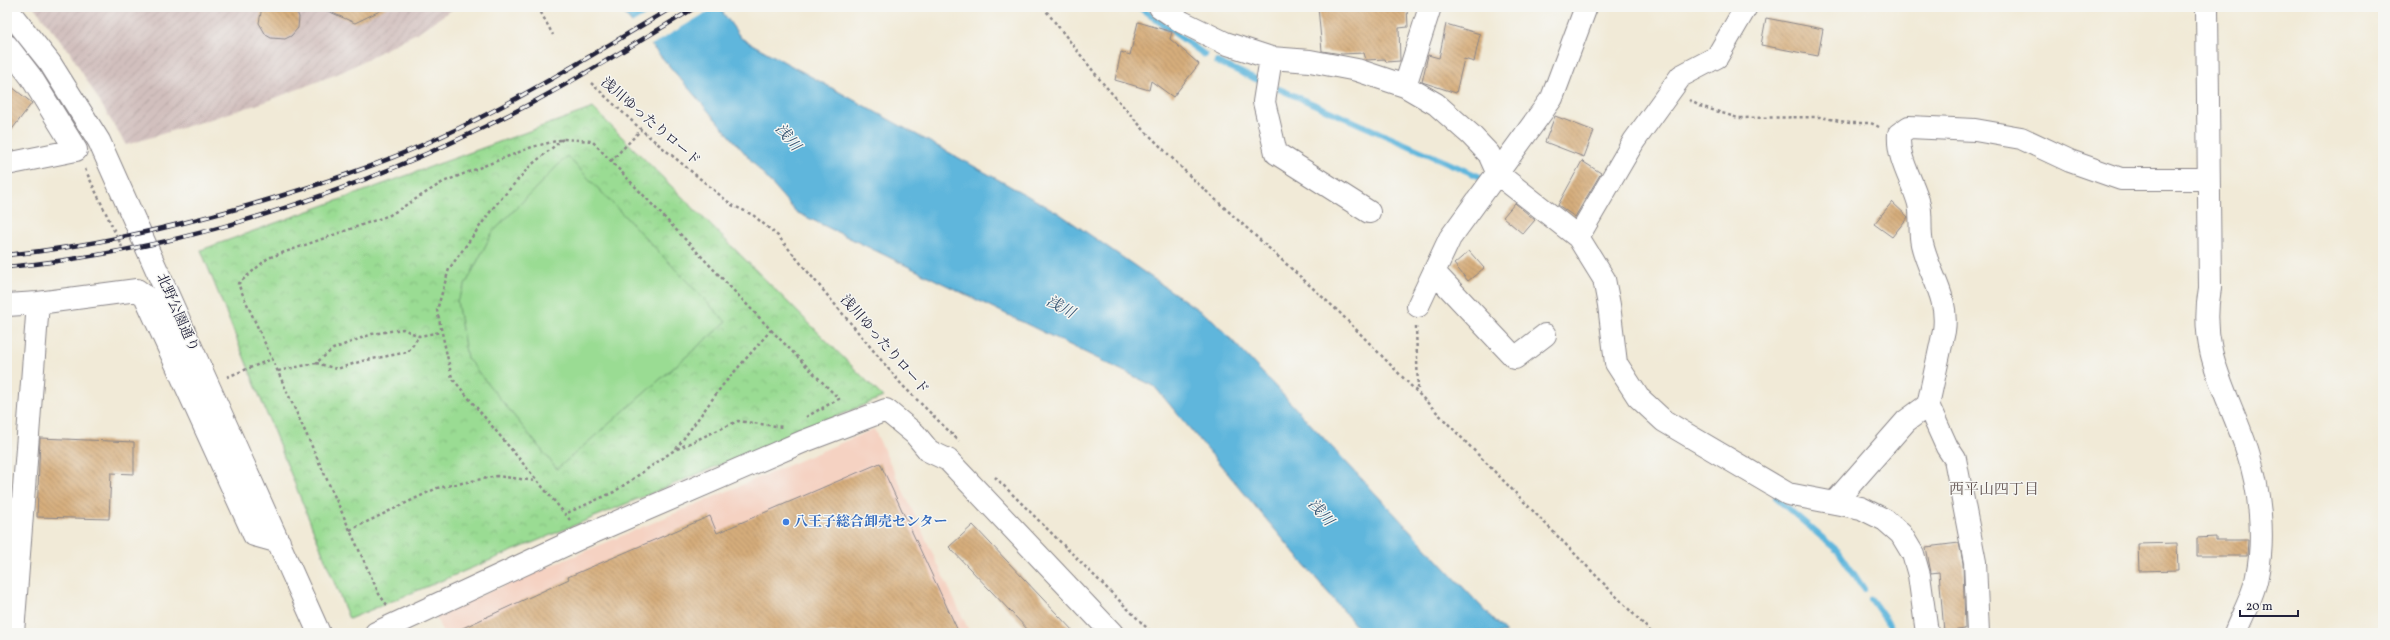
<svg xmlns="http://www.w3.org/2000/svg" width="2390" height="640" viewBox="0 0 2390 640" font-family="Vollkorn,'Noto Serif JP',serif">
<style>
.built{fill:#f5d2c2}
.industrial{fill:url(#industrial-furrows)}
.park{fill:url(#park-crowns);stroke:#5e7f67}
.pitch{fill:#9adc93;stroke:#5e7f67}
.water{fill:#5fb6dc;stroke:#406c8c}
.pier{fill:#f1ead7}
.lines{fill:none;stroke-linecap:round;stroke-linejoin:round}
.stream{stroke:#5fb6dc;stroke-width:6}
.building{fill:url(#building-back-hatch)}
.minor-casing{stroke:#8a8689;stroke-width:24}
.path{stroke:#8a8689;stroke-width:2.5;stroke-dasharray:3 3;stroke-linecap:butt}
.minor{stroke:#fff;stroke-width:22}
.rail-casing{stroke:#22223b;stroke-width:4.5}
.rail{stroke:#f6f6f2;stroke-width:3;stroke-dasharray:9;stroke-linecap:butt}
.shop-dot{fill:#3f7fe0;stroke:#f6f6f2;stroke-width:1.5}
.labels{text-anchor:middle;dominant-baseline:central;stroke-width:3;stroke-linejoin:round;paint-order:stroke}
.street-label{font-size:14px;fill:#22223b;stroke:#f6f6f2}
.shop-label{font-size:14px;font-weight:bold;fill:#366cbe;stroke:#f6f6f2;text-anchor:start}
.water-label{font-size:15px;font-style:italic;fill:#375673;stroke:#f6f6f2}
.neighbourhood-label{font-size:15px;fill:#615351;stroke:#f6f6f2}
</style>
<defs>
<pattern id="industrial-furrows" width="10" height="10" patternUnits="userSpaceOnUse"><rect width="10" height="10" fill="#d1bfbd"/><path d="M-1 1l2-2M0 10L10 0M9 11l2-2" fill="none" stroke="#b3a4a3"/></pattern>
<pattern id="park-crowns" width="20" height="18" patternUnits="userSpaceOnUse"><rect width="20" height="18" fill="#9adc93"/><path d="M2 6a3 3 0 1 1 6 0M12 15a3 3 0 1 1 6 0" fill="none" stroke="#84bc80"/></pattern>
<pattern id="building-back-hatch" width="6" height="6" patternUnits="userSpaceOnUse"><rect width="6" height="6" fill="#d6ad7b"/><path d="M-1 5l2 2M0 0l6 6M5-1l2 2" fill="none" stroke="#ad8c66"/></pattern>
</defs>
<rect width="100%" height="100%" fill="#f6f6f2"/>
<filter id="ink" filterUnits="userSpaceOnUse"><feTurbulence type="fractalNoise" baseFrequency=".025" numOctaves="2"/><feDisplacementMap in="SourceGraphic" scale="8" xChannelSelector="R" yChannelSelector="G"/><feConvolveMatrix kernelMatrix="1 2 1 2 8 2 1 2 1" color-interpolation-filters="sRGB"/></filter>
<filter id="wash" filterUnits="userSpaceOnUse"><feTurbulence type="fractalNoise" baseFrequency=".012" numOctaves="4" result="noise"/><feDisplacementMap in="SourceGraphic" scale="16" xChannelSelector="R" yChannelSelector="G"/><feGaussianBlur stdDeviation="0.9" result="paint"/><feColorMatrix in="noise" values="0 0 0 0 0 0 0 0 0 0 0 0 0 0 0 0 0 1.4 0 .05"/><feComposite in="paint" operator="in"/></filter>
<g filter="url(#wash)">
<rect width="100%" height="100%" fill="#f1ead7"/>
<path class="built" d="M874,429L970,633H443L435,615Z"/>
<path class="industrial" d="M34,7H456L418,32L342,72L262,103L126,145L69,51Z"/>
<path class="park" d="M593,108L883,397L349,619L201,250Z"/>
<path class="pitch" d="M567,156L726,322L557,469L467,358L457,301L492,233Z"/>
<path class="water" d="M618,7H719L741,38L1057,212L1213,320L1506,633H1362L1154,386L796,212Z"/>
<path class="pier" d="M660,7H716L650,46L631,24Z"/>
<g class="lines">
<path class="stream" d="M1139,7L1205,55
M1217,62L1258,80
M1279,89L1485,179
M1776,498L1839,552L1864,589
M1871,599L1895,633"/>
</g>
<g id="blocks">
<path class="building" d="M262,7H295L299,17L298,28L291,36L285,39L271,38L266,35L259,23Z
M319,7H388L355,23Z
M1318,7H1407L1408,27L1399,28L1400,61L1386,62L1385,59L1366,60L1364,53L1342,54L1322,51Z
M1766,18L1823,29L1818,56L1761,45Z
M1138,22L1172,32L1170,39L1199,64L1173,97L1151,81L1149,90L1115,80L1121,52L1130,55Z
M1446,24L1480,34L1474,62L1464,59L1456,93L1422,82L1428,55L1439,58Z
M7,83L32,103L7,136Z
M1555,116L1594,131L1584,157L1545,142Z
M1582,161L1601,173L1575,217L1558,205Z
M1892,202L1908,217L1892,237L1874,224Z
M1515,203L1535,220L1523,234L1503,217Z
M1469,251L1484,268L1468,281L1454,264Z
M40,438L134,442V474L111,473L109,519L37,517Z
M880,463L959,633H452L569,579L568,577L710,516L717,533Z
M973,525L1075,633H1031L949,547Z
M2216,537V540H2248L2247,556H2197V538Z
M1959,543L1963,563L1965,629L1944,632L1939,572L1931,573L1926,547Z
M2177,543L2178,570L2139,571L2138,544Z"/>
</g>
</g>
<g filter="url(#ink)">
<use href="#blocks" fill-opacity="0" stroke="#8a8689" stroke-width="1"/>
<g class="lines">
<defs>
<path id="minor" d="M1160,7L1182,22L1225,43L1271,58L1310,61L1357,70L1405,86L1436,104L1471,135L1489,154L1498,174L1578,237L1604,279L1609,305L1616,363L1638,397L1664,421L1788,494L1861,508L1885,520L1901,534L1913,554L1919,575L1927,633
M2207,7L2210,288C2198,353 2228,392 2247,450C2260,489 2265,537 2257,576C2254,595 2242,615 2235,633
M7,9L50,63L99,141L319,633
M7,46L31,77L76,150L7,164
M1271,58L1264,102L1276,153L1369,212
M1405,86L1430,7
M1578,237L1634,141L1681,76L1717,57L1746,7
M1434,272L1515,358L1545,335
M7,305L38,303L137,290L145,296L254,535L279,542
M1418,306L1450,238L1552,98L1586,7
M1834,503L1906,421L1928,405
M13,633L38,303
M376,633L580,538L802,442L886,410L915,434L929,451L948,460L1112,633
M1978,633L1975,562L1955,459L1947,447L1928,405L1944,331C1949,296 1929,275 1922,244C1919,231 1922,217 1919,204C1913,181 1897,159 1899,134L1909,127L1975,130L2021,138L2070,161L2121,179H2208"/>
</defs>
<use href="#minor" class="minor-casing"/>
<path class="path" d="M538,7L553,35
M1043,7L1101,81L1144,130L1194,180L1339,312L1652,633
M591,83L646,134L732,205L753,215L778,236L902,385L959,441
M1689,100L1700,106L1738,118L1820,117L1850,123H1871L1879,127
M563,139L530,166L493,208L449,269L437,310L452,378L570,520
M611,161L641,130
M85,169L122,247
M1416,326L1418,391
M771,330L839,399L822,408
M316,363L337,369L362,361L408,352L419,336
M278,371L316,363L333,349L372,334L403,329L419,336L441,332
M227,377L272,359
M806,417L822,408L825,412
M677,449L738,421L783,427
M995,477L1152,633
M350,530L437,488L497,476L536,481
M387,605L379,594L238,284L268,258L390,215L443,182L532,147L564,139L592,141L771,330L722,386L676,449L614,492L565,514"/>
<use href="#minor" class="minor"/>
<defs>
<path id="rail" d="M7,255C89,247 168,228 247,206C312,187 378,166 440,137C521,100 596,52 673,7
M7,267C188,250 367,189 528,105C585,75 641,40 696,7"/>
</defs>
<use href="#rail" class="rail-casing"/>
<use href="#rail" class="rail"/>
</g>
</g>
<circle class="shop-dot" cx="786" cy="522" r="4"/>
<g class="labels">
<g class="street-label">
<text transform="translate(650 122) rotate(41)">浅川ゆったりロード</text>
<text transform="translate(177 313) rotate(66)">北野公園通り</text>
<text transform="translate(884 345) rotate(49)">浅川ゆったりロード</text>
</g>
<g class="shop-label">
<text x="794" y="522">八王子総合卸売センター</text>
</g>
<g class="water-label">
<text transform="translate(787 138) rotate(50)">浅川</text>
<text transform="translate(1060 308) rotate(29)">浅川</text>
<text transform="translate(1320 513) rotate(49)">浅川</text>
</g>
<g class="neighbourhood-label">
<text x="1994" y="490">西平山四丁目</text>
</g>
</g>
<rect width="2390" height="640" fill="none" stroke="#f6f6f2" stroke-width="24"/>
<path d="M2240 610v6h58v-6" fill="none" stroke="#22223b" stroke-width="2"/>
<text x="2246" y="610" font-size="12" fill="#22223b" stroke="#f6f6f2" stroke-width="3" paint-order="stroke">20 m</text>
</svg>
